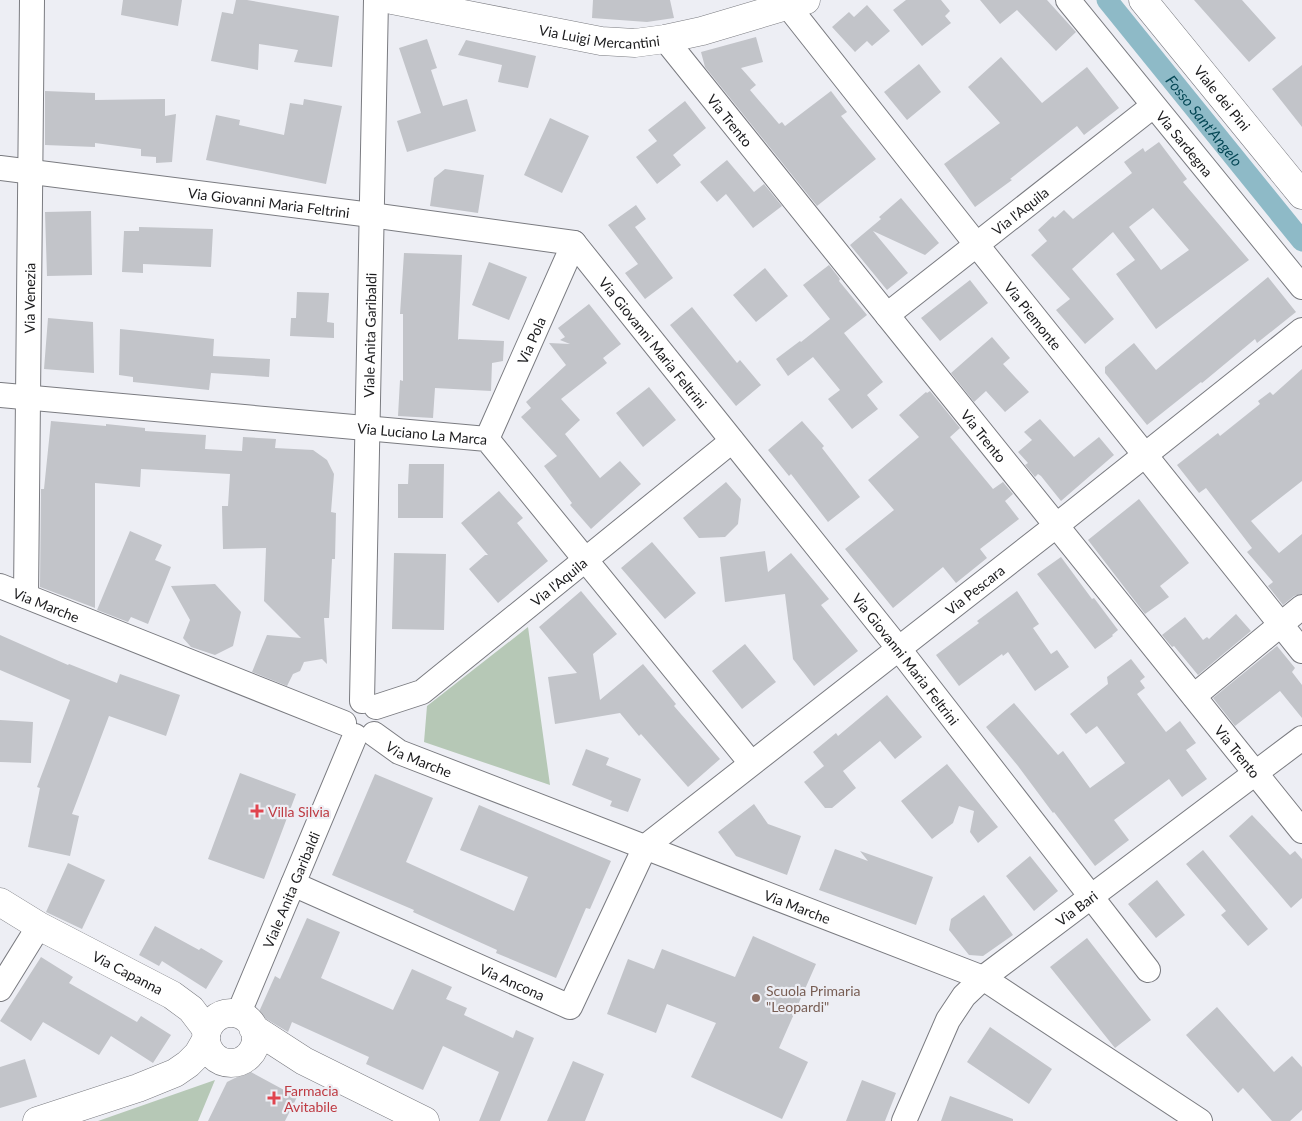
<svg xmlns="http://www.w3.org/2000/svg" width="1302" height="1121" viewBox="0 0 1302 1121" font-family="Lato,sans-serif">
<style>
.green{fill:#b6c8b6}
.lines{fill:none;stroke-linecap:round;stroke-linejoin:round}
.canal{stroke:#8ebac7;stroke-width:21}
.building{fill:#c2c4c9;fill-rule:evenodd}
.minor-casing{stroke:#7a7b80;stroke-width:26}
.tertiary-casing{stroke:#7a7b80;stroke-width:29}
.secondary-casing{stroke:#7a7b80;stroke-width:29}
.minor{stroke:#fff;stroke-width:24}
.tertiary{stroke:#fff;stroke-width:28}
.secondary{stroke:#fff;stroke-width:28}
.health-dot{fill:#e0444e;stroke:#edeef4;stroke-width:2}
.education-dot{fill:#8d6e63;stroke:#edeef4;stroke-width:2}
.labels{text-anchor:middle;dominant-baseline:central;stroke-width:4.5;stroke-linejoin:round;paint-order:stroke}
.street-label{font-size:14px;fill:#1b1b1d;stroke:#edeef4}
.health-label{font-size:14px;fill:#be3a42;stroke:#edeef4;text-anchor:start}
.education-label{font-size:14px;fill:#785e54;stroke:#edeef4;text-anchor:start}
.water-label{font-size:15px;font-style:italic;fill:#044755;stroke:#edeef4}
</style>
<rect width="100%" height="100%" fill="#edeef4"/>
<path class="green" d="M528,627L550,785L424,742L427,706Z
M215,1080L198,1121H98Z"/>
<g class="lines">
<path class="canal" id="s1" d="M1107,0L1302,241"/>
</g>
<path class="building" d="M123,0H182L178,26L121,15Z
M236,0H247L339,16L332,67L294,62L298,50L259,44L258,70L211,61L222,12L233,14Z
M593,0H670L674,18L647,22L592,18Z
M906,0H941L950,11L945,16L951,23L922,46L893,10Z
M980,0H1047L1076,32L1056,51L1017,10L1000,24Z
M1194,0H1242L1276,38L1249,62Z
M867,5L890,31L872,46L867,41L855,52L832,27L849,12L854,17Z
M756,37L763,62L741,68L756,85L750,90L779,124L782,122L785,126L831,91L847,112L841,116L876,159L817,206L705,67L701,52Z
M427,39L437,68L431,70L443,106L467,99L476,131L407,152L397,121L421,113L399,48Z
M466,40L536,56L528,88L498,82L502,65L458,55Z
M1001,57L1042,103L1087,67L1119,108L1084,135L1077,126L1010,179L1012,180L975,207L944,164L1000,123L968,87Z
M919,64L941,92L907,120L884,92Z
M1302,65V127L1272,89Z
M45,91L95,93V100L165,99V116L176,114L172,162L156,163V157L141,156V149L95,143V147L45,145Z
M304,99L342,106L326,184L206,160L216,115L240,120L239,125L284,135L290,103L303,105Z
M685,101L706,128L673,155L681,165L657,184L636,157L657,141L648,130Z
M550,118L589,136L562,193L524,175Z
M1159,142L1187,179L1183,182L1249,260L1156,329L1116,274L1135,260L1113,232L1072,269L1114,319L1085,344L1056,310L1070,299L1031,255L1047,241L1038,230L1053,216L1055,218L1064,210L1073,219L1132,173L1124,162L1143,148L1145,152ZM1153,208L1189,250L1161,270L1129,227Z
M727,160L754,192L764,184L782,206L753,228L726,194L717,202L700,182Z
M445,169L484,175L478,213L430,206L434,178Z
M901,198L939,243L925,255L873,231L908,273L887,290L850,245L881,219L879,217Z
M636,205L646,219L635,227L673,278L645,299L625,273L638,264L608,225Z
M91,211L92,275L47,276L45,212Z
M139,227L213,229L211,267L143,264V273L122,272L124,231H139Z
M404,253L462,255L458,340L459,339L504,341L503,361L492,363L491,391L435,388L433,418L398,416L400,380L403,381V314H400Z
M489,262L527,277L509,320L472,305Z
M829,265L840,279L839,281L867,315L844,333L883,382L867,395L878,409L852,429L828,399L840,390L813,357L788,376L776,359L800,341L801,342L830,319L803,285Z
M765,268L788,296L756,322L733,295Z
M1268,277L1296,312L1257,343L1255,339L1202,383L1201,382L1147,425L1105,373V367L1134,343L1156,370Z
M970,280L988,303L940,341L921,318Z
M297,292L329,293L327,322L334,323V338L290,336L291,318H296Z
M589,304L621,344L603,358L607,363L561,399L580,420L565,434L600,478L620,461L641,484L591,529L570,505L572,503L544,466L557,456L521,417L531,408L526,402L566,365L549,343L570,344L560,340L565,337L558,328Z
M692,307L737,363L740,360L761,385L736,406L670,325Z
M48,318L93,322L94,373L44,369Z
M120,329L214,339L213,356L270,359L269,377L211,373L209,390L133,382V377L119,375Z
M992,337L1010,358L1003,364L1029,392L1005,412L986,391L974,402L951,373Z
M1302,369V481L1251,521L1279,553L1302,534V594L1294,596L1283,605L1268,586L1273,582L1247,552L1252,548L1206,488L1199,493L1177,465L1218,433L1220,436L1260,404L1258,401L1270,392L1273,395Z
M649,387L676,420L643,447L616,413Z
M930,391L960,428L950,437L993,489L1003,482L1013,494L1005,501L1019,519L980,549L987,558L956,583L943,567L893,608L845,549L894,510L868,480L919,437L899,415L926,392L927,393Z
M1040,419L1074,457L1099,437L1114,455L1061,501L1041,476L1038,474L1035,477L1025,465L1028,463L1018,452L1032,440L1024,432Z
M51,421L106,426V424L145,428V431L206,435L205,449L242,451L243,437L276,439L275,448L313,450L327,460L334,474L331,512L336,513L335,559H332L329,618H324L327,664L322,659L304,662L300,671L293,674L287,686L252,672L267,635L301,638L264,601L266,548L223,549L222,506H228L230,474L141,469L140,487L95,483V608L40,587L41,489H44Z
M802,421L824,446L822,448L860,497L828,522L791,474L789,476L768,450Z
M409,464H444L443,518H398V484H408Z
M726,482L741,499L738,524L725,537L699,538L683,518Z
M499,491L523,518L517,523L548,561L498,603L469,569L485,555H488L461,523Z
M1139,499L1189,563L1160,586L1169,597L1145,614L1088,540Z
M130,531L162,545L155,560L171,567L148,624L131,617L128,622L97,610Z
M652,542L696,593L665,619L621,568Z
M765,551L768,572L791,553L829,599L821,605L858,651L814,686L793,659L785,594L725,602L720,557Z
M394,553L446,554L444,630L392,629Z
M1061,557L1092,599L1094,598L1118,630L1112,635L1113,636L1095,649L1037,574Z
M215,584L241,612L233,646L215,655L191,647L183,638L190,620L171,586Z
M581,591L617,634L593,654L600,700L643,664L676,704L674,706L720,759L688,787L641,734L639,736L620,713L555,724L548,677L577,673L539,627Z
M1017,591L1039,624L1033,628L1051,654L1057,650L1069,667L1035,691L1008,652L1003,656L1002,654L959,686L936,655L979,623L977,621Z
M1236,614L1251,631L1198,675L1174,646L1172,647L1162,635L1185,617L1203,640L1207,637L1209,639Z
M0,635L68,665L69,664L117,683L120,674L180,695L166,736L109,716L72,814L79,816L70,856L28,847L40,788L37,787L70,700L0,670Z
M745,644L776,682L742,709L712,671Z
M1277,646L1295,668L1292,672L1302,685V718L1280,691L1235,726L1213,698Z
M1131,659L1145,677L1140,681L1145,688L1137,694L1166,732L1180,721L1196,743L1186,750L1207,779L1182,797L1169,779L1114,820L1129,840L1095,866L1054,812L1053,813L1018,766L986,727L1014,703L1058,755L1063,751L1090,788L1125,763L1097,726L1086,734L1070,714L1108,684L1107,677Z
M887,695L922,737L895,759L880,741L843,771L856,788L832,808H825L804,782L824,766L813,752L836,733L838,736Z
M0,720L33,722L31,763L0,762Z
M586,749L609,758L606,765L641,779L628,812L610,806L612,801L572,785Z
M947,764L998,827L978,843L970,832L974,811L959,806L953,823L932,839L901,801Z
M240,773L296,794L264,879L208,859Z
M375,774L433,798L406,862L514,911L528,877L460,850L479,805L611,861L590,909L586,908L556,978L496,953L497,950L413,912L414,910L332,875Z
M754,804L768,824L801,836L787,875L736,856L718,832Z
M1252,815L1290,855L1295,851L1302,859V898L1291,908L1229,836Z
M835,849L868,861L860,851L933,877L916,925L819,890Z
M1203,850L1268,929L1248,946L1221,915L1226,911L1186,864Z
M1030,856L1058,891L1034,911L1006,876Z
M68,863L105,880L82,929L46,912Z
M1157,880L1185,915L1156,938L1128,904Z
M984,895L1013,935L983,956L969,955L949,930L951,919Z
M307,918L340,932L321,978L393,1010L412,969L452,987L446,999L467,1008L464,1015L513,1038L516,1030L534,1038L500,1121H479L499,1072L443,1046L423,1090L366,1064L369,1057L292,1022L288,1032L258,1014L275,976L280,979Z
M155,926L199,950L201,948L223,961L206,989L162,961L159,966L139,955Z
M753,936L816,964L779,1048L808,1062L782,1119L691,1077L716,1023L667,1004L656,1033L607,1014L628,959L654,969L662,949L735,977Z
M1087,938L1151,1020L1115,1048L1050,967Z
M41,957L73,977L69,983L137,1022L141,1016L171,1035L153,1063L111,1036L99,1055L43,1022L31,1041L0,1021Z
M1217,1007L1274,1072L1292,1056L1302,1067V1110L1290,1121H1272L1243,1088L1238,1093L1186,1035Z
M990,1027L1052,1069L1029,1104L967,1062Z
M25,1059L37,1097L0,1108V1067Z
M573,1061L604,1074L585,1121H547Z
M249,1071L297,1097L285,1121H208L227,1082Z
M862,1080L896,1093L885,1121H846Z
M950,1096L1013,1119V1121H941Z"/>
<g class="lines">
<defs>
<g id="minor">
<path id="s2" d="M788,0V6L976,244L1302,651"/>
<path id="s3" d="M1068,0L1302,287"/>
<path id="s4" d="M665,39L1302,831"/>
<path id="s5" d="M0,168L371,215L574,243L899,649L1148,970"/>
<path id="s6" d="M887,315L1153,106"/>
<path id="s7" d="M0,395L487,439L751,763"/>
<path id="s8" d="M487,439L574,243"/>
<path id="s9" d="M0,586L344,723"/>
<path id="s10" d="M26,596L32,0"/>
<path d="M1194,696L1302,607"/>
<path id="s11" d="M362,701L376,0"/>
<path id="s12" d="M376,707L422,692L732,441"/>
<path id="s13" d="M374,734L399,752L983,978L1200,1121"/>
<path id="s14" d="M293,884L570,1007L645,847L1057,525L1302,330"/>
<path d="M0,989L39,926"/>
<path id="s15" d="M238,1015L355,736"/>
<path id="s16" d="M904,1121L948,1020L964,996L983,978L1302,738"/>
</g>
<g id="tertiary">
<path id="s17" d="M392,0L601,41L635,43L665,39L702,31L806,0"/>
<path id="s18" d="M1143,0L1302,195"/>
<path id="s19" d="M0,902L39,926L172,995L191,1009L207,1030"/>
</g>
<path id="secondary" d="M206 1038a25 25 0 1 1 50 0a25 25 0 1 1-50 0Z
M253,1028L304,1061L425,1121
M37,1121L138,1088L175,1073L188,1064L198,1054L206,1040"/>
</defs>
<use href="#minor" class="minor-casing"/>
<use href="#tertiary" class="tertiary-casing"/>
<use href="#secondary" class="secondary-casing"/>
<use href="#minor" class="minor"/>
<use href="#tertiary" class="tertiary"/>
<use href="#secondary" class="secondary"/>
</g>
<g class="health-dot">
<path d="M254.5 803.5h5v5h5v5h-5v5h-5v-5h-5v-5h5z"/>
<path d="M271.5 1090.5h5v5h5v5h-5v5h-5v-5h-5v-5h5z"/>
</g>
<circle class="education-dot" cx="756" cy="998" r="5"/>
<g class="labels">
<g class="street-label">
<text stroke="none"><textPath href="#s17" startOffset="211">Via Luigi Mercantini</textPath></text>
<text stroke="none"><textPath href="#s18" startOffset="126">Viale dei Pini</textPath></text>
<text stroke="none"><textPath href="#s4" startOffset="104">Via Trento</textPath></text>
<text stroke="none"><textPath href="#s3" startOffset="185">Via Sardegna</textPath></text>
<text stroke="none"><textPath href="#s5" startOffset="271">Via Giovanni Maria Feltrini</textPath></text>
<text stroke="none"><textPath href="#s6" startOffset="169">Via l'Aquila</textPath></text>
<text stroke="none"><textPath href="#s10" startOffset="298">Via Venezia</textPath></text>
<text stroke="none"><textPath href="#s2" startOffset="401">Via Piemonte</textPath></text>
<text stroke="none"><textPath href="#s11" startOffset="366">Viale Anita Garibaldi</textPath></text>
<text stroke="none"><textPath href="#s8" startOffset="108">Via Pola</textPath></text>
<text stroke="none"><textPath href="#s5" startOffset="706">Via Giovanni Maria Feltrini</textPath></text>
<text stroke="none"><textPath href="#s7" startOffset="424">Via Luciano La Marca</textPath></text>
<text stroke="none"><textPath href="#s4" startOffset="509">Via Trento</textPath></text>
<text stroke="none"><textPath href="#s12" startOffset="224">Via l'Aquila</textPath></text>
<text stroke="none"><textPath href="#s14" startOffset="898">Via Pescara</textPath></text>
<text stroke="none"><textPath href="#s9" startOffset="50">Via Marche</textPath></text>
<text stroke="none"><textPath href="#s5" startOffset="1111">Via Giovanni Maria Feltrini</textPath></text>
<text stroke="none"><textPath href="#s4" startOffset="914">Via Trento</textPath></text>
<text stroke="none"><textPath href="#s13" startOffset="52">Via Marche</textPath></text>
<text stroke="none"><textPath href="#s15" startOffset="136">Viale Anita Garibaldi</textPath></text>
<text stroke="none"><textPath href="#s13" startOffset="458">Via Marche</textPath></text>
<text stroke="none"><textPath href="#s16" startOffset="282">Via Bari</textPath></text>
<text stroke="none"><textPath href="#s19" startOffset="146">Via Capanna</textPath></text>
<text stroke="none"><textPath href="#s14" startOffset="240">Via Ancona</textPath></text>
</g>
<g class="health-label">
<text x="268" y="811">Villa Silvia</text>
<text x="284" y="1090">Farmacia<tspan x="284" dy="16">Avitabile</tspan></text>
</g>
<g class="education-label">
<text x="766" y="990">Scuola Primaria<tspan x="766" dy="16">"Leopardi"</tspan></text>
</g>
<g class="water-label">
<text stroke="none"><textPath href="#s1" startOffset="155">Fosso Sant'Angelo</textPath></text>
</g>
</g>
</svg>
